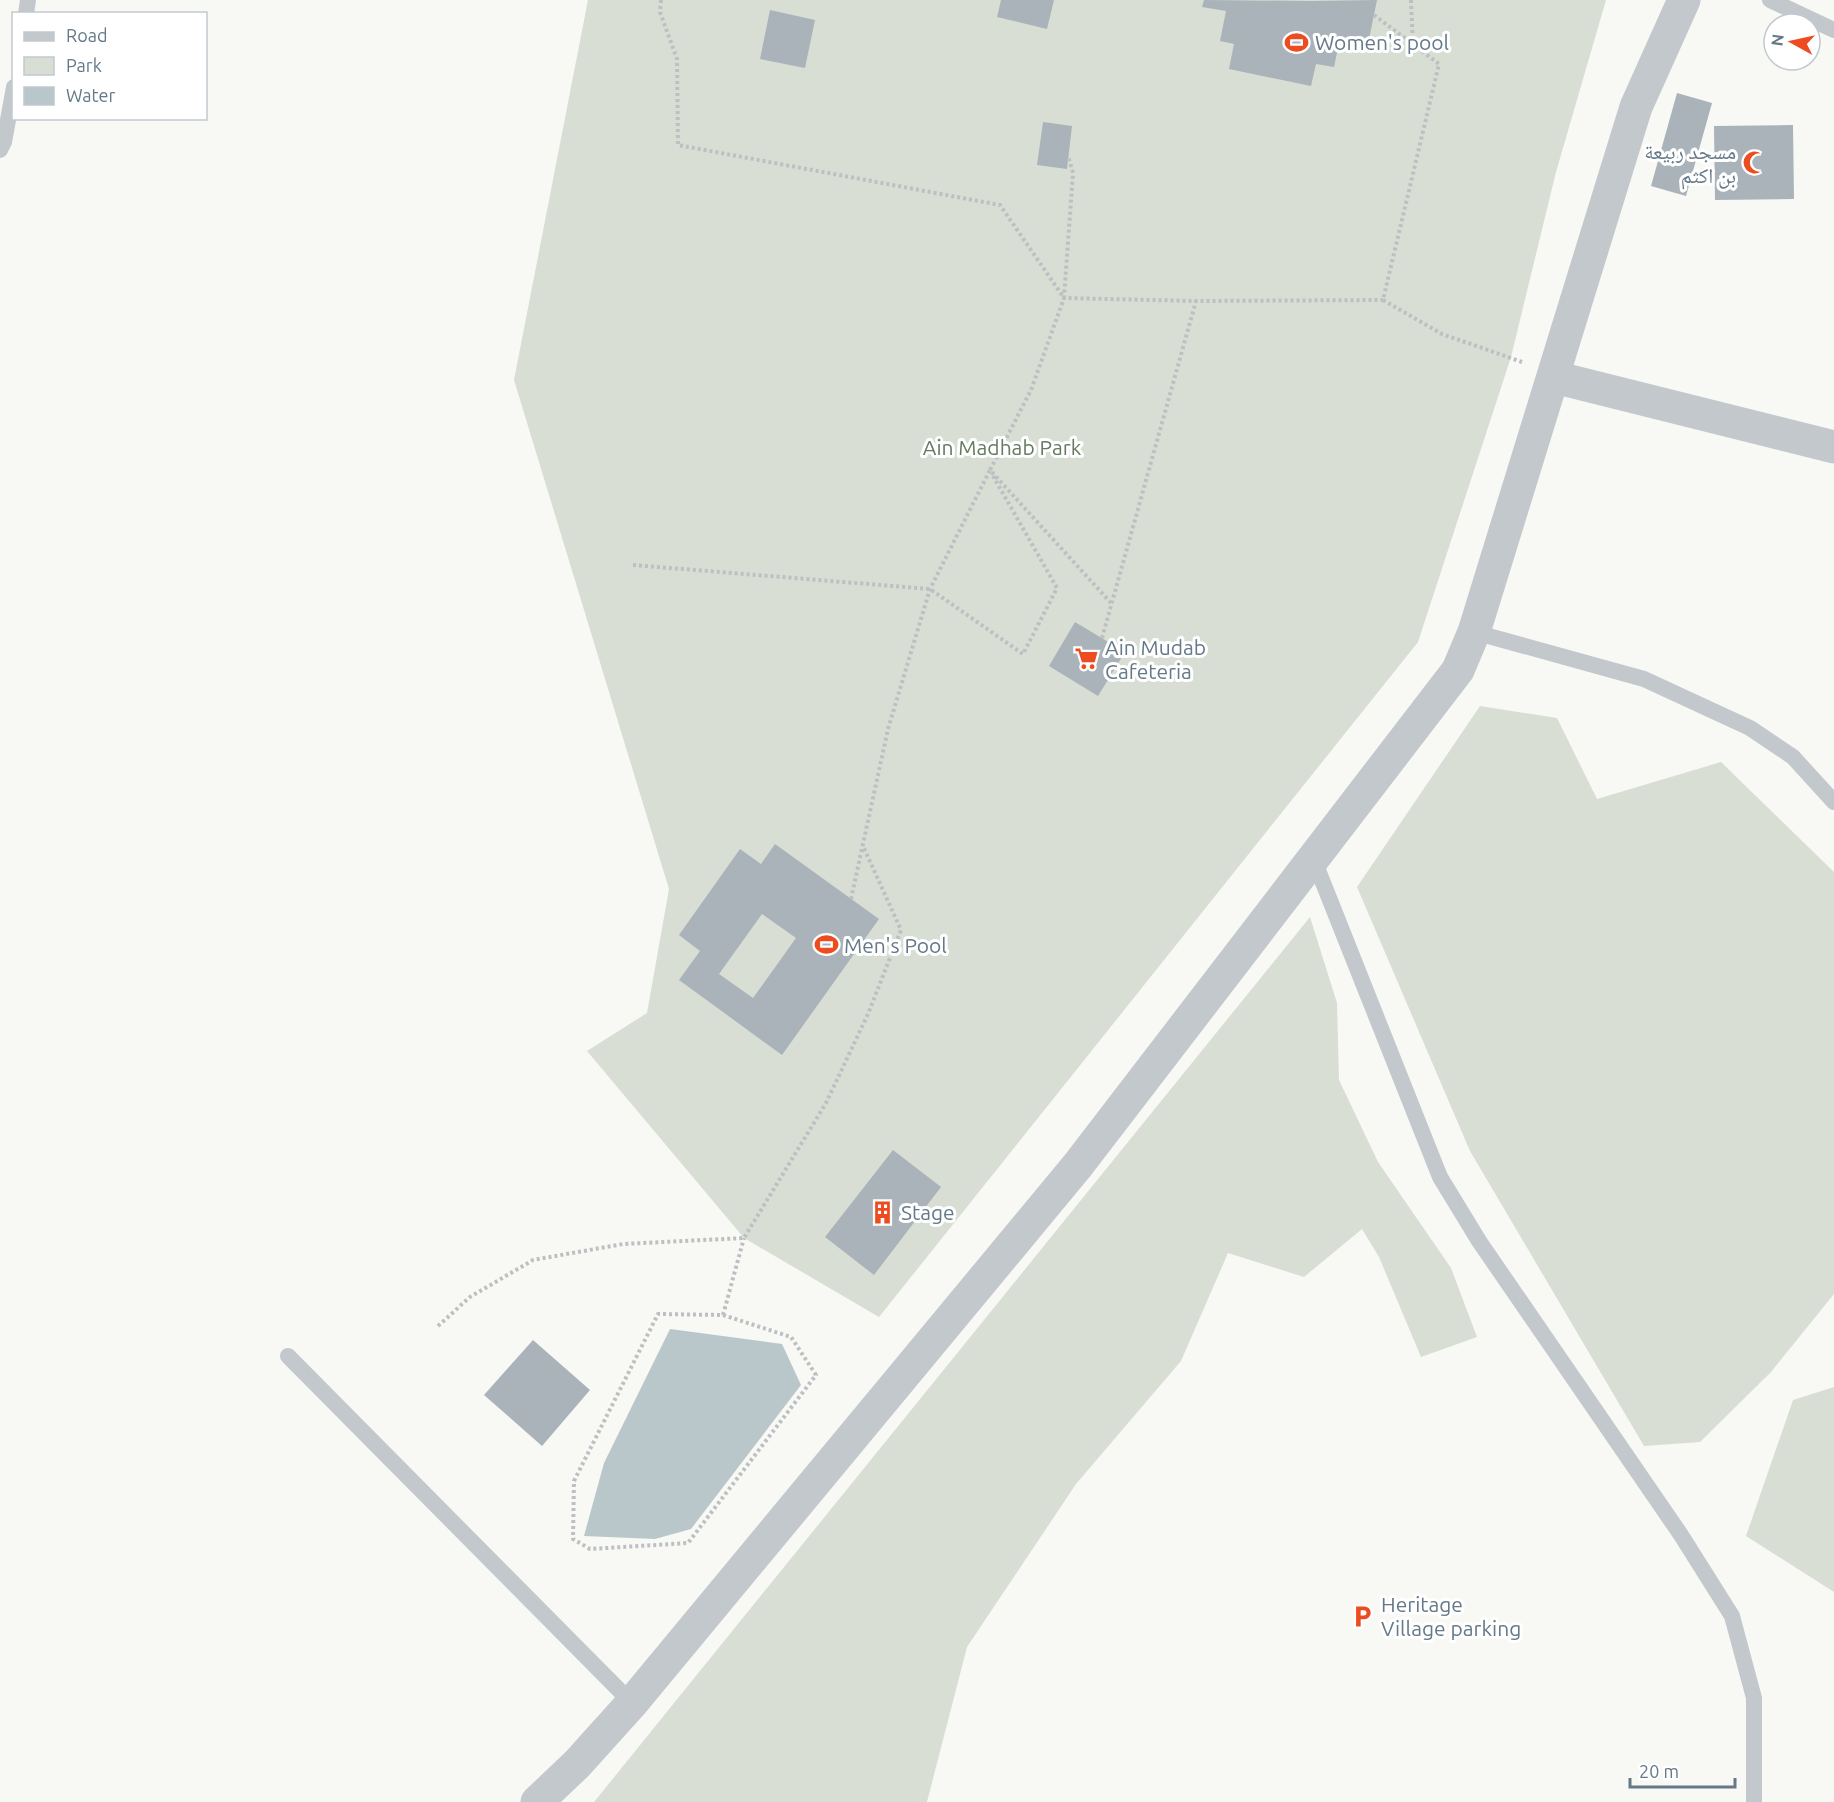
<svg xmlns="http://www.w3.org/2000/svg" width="1834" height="1802" viewBox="0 0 1834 1802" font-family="Ubuntu,'Noto Naskh Arabic',sans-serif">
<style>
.green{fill:#d8ded4}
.water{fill:#b9c7ca}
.building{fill:#a9b3b9;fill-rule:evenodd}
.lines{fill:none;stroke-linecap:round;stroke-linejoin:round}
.path{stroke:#bdc0c3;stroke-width:4;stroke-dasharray:3 3;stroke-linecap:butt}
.service{stroke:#c3c8cc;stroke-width:16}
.minor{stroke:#c3c8cc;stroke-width:33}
.labels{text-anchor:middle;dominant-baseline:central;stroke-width:6;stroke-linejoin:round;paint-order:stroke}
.poi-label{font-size:21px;fill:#657988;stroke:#fff;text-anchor:start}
.park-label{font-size:21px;fill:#667a61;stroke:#fff}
</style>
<rect width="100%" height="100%" fill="#f8f8f5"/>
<path class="green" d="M588,0H1606L1556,172L1511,357L1418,642L879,1317L744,1238L587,1051L647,1013L669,889L514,380Z
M1480,706L1557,718L1597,799L1721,762L1834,872V1294L1771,1372L1700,1442L1644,1446L1470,1151L1357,887Z
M1310,917L1337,1003L1339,1080L1378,1162L1451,1268L1477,1337L1421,1357L1379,1257L1362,1229L1304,1277L1228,1253L1181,1361L1076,1484L967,1647L927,1802H594Z
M1834,1387V1592L1746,1536L1793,1400Z"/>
<path class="water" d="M670,1329L782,1344L801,1385L691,1529L655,1539L584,1536L604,1463Z"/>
<path class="building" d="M1001,0H1054L1047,29L997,17Z
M1204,0L1311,1L1377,0L1367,49L1339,43L1334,67L1316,64L1311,86L1229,69L1234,44L1220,41L1226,11L1202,7Z
M770,10L815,20L805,68L760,59Z
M1677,93L1712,103L1686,196L1651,186Z
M1043,122L1072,126L1067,169L1037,165Z
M1793,125L1794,199L1715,200L1714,126Z
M1075,622L1125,652L1098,696L1049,666Z
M775,844L879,919L782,1055L679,980L700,951L679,935L740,849L761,864ZM762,914L796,938L753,998L719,974Z
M893,1150L941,1187L874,1275L825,1237Z
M533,1340L590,1390L542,1446L484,1395Z"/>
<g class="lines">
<path class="path" d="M661,0L660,12L677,59L678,145L1000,205L1064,298L1073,173L1068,156
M1411,0L1413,46
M1374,15L1439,64L1383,300L1442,334L1522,362
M633,565L930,589L1023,654L1057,588L993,476
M1111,603L990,470L1031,390L1064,298L1196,301L1383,300
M1102,638L1196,301
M851,899L888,729L930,589L990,470
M723,1315L791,1337L816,1375L688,1543L590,1549L573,1539L574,1481L658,1314L723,1315L744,1238
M438,1326L470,1297L533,1260L623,1244L744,1238L826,1103L868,1014L901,930L863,846"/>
<path class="service" d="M1770,0L1834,30
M26,14L28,0
M0,150L4,142L14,87
M1474,632L1644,679L1750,728L1793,757L1834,802
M1314,860L1440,1177L1479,1241L1681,1535L1732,1616L1754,1698V1802
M288,1356L632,1703"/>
<path class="minor" d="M1554,377L1834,447
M537,1802L577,1764L632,1703L1078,1165L1458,670L1474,632L1636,107L1684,0"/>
</g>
<defs>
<symbol id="stadium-bare" viewBox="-9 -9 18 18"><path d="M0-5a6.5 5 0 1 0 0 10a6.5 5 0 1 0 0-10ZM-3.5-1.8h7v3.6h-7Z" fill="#ed4c20" stroke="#fff" stroke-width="2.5" paint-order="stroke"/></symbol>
<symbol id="mosque-bare" viewBox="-9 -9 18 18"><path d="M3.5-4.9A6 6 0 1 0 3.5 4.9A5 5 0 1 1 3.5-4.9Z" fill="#ed4c20" stroke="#fff" stroke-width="2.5" paint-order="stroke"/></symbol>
<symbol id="supermarket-bare" viewBox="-9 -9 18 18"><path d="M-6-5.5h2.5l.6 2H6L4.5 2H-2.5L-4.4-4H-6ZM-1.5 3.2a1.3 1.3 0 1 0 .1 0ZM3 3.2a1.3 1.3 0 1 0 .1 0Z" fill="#ed4c20" stroke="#fff" stroke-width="2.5" paint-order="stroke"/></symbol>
<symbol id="building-bare" viewBox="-9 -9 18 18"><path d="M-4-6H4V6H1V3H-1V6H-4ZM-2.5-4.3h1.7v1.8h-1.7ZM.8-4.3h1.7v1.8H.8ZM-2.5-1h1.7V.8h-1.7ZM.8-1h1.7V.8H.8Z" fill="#ed4c20" stroke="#fff" stroke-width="2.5" paint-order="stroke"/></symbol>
<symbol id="parking-bare" viewBox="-9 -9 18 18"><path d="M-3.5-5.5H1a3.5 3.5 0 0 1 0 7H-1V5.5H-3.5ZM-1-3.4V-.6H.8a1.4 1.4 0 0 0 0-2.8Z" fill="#ed4c20" stroke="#fff" stroke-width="2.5" paint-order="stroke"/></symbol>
</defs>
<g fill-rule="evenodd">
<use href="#stadium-bare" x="1280" y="26" width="33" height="33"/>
<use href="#mosque-bare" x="1738" y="146" width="33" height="33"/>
<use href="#supermarket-bare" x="1070" y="642" width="33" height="33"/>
<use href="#stadium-bare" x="810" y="928" width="33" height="33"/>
<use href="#building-bare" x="866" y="1196" width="33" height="33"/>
<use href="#parking-bare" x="1346" y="1600" width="33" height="33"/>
</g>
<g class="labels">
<g class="poi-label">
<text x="1315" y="42">Women's pool</text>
<text x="1736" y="151" text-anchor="end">مسجد ربيعة<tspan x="1736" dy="24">بن اكثم</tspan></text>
<text x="1105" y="647">Ain Mudab<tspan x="1105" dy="24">Cafeteria</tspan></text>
<text x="844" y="945">Men's Pool</text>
<text x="901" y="1212">Stage</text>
<text x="1381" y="1604">Heritage<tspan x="1381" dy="24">Village parking</tspan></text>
</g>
<g class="park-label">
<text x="1002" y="447">Ain Madhab Park</text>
</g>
</g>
<rect x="12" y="12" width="195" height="108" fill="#ffffff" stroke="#c1c9cf" stroke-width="1.5"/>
<rect x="24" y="32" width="30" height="9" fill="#c3c8cc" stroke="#c1c9cf" stroke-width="1.5"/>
<text x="66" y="42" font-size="18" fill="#657988">Road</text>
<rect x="24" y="57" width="30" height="18" fill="#d8ded4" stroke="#c1c9cf" stroke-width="1.5"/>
<text x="66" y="72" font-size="18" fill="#657988">Park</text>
<rect x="24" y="87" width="30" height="18" fill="#b9c7ca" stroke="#c1c9cf" stroke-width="1.5"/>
<text x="66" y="102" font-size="18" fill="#657988">Water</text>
<g transform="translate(1792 42) rotate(278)"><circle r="28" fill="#ffffff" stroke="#c1c9cf" stroke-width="1.5"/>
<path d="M0-4.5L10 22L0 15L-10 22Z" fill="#ed4c20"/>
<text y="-9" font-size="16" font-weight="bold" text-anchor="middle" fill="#657988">N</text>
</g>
<path d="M1630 1778v9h105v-9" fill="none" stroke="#657988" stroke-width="3"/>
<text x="1639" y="1778" font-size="18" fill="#657988" stroke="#ffffff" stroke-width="4.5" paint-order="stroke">20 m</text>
</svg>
